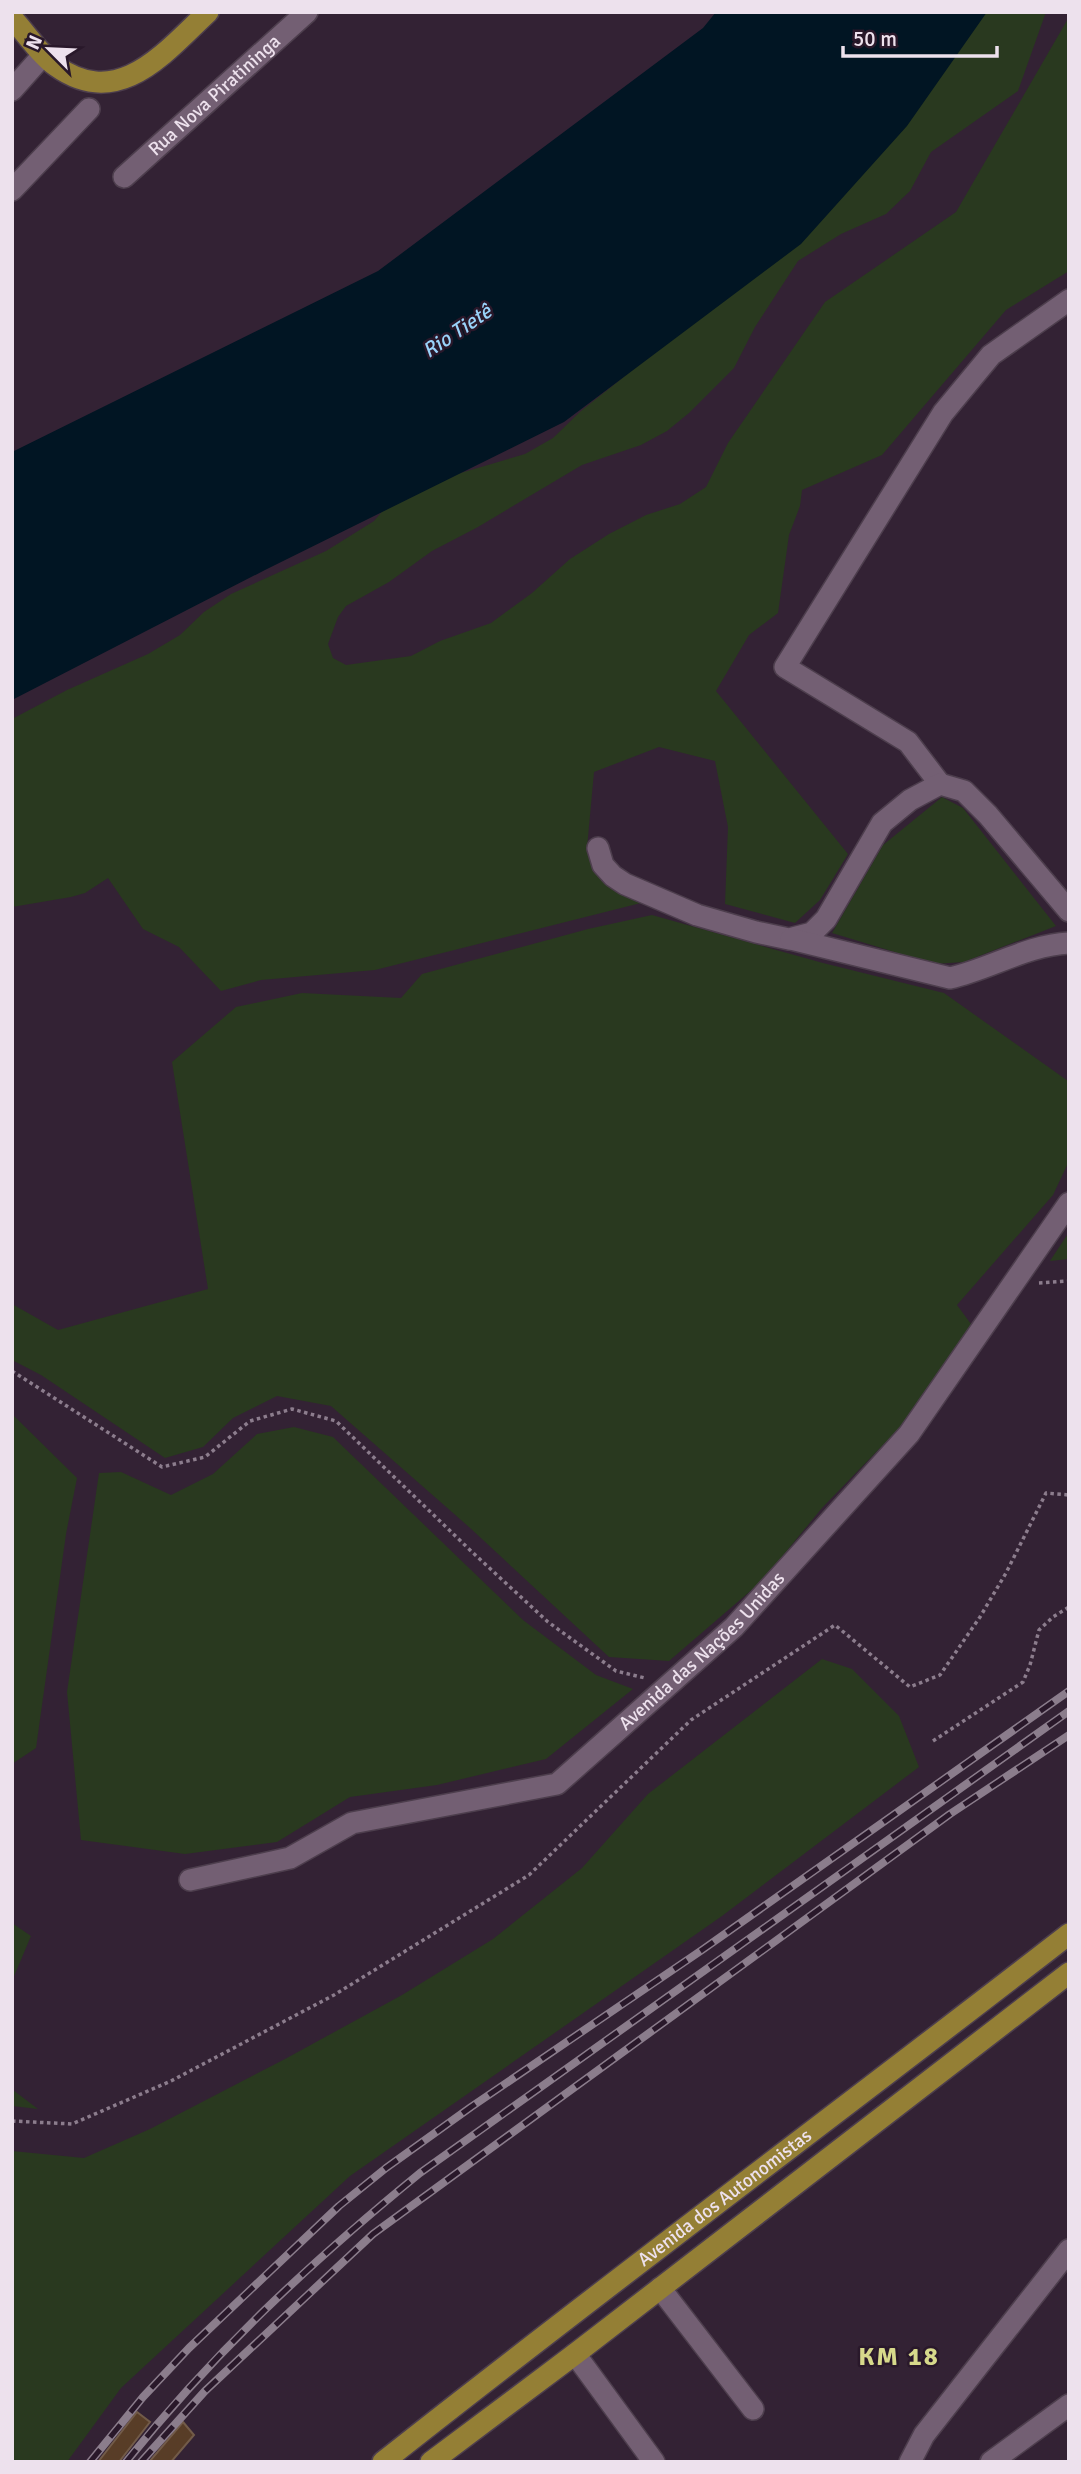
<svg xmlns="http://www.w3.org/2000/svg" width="1081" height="2474" viewBox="0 0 1081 2474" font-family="Signika,sans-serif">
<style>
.green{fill:#29391f}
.water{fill:#011523}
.building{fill:#583d27;stroke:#725b49;stroke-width:2}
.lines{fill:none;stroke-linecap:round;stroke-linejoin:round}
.minor-casing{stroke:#4d3e4d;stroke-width:24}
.major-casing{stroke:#4d3e4d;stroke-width:24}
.path{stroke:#8c7d8d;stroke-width:3.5;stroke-dasharray:3.5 3.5;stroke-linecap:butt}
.minor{stroke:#735f73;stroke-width:21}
.major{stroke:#947f35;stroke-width:21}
.rail-casing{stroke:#8b7d8c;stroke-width:8}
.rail{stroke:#29182a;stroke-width:5;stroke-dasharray:16;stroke-linecap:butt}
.labels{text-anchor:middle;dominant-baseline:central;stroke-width:5;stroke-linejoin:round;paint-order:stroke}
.street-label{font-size:19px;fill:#ede1ed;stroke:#29182a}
.water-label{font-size:21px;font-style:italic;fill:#99d3fa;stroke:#29182a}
.district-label{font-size:26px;font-weight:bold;letter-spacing:2px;fill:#d7d98b;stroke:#29182a}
</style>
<rect width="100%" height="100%" fill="#332234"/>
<path class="green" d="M980,12H1046L1018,91L931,152L910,191L886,214L841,234L798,261L755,327L734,368L689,413L667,431L641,445L582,465L478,527L432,551L389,582L346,606L338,617L328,644L333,658L346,665L411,656L440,641L491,623L532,593L570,559L609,534L646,515L680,504L706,487L728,443L825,302L956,212L1069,17V271L1006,310L882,455L802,490L800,506L789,535L778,613L749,635L716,691L848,854L820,900L795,923L725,904L728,827L715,761L659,747L594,772L587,848L602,878L641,903L375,970L261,980L221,991L179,947L143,929L108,878L85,893L71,897L12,907V719L67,690L148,654L180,635L204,612L231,594L326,551L374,521L386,507L447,477L525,454L553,438L581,411L640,364Z
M942,797L963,808L1056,926L964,962L934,964L832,933L883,845Z
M652,915L823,963L944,993L1068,1081L1069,1091V1161L1053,1195L957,1305L971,1324L911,1416L822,1508L762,1581L669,1661L609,1657L469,1527L331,1406L277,1396L233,1418L203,1447L165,1458L41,1375L12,1360V1304L58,1330L208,1289L172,1062L236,1007L302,993L401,998L422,974L588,929Z
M1069,1232V1259L1050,1261Z
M12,1414L77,1478L66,1534L36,1748L12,1764Z
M294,1427L333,1437L523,1620L596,1675L633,1689L546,1759L437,1785L350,1797L277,1842L185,1854L81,1840L67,1692L99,1473L121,1472L171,1495L213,1474L257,1434Z
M822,1659L852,1669L899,1716L919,1767L722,1916L350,2176L121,2388L67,2462H12V2151L84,2158L150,2129L285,2059L402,1995L493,1939L582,1868L648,1794Z
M12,1923L31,1936L12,1981Z
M12,2089L13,2090L38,2109L12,2106Z"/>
<path class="water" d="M716,12H987L907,126L801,244L564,422L265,570L12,700V452L378,271L703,28Z"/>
<path class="building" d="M137,2412L150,2422L119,2462H98Z
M183,2422L194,2435L171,2462H149Z"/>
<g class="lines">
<defs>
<g id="minor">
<path d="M12,90L44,54"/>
<path id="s1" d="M124,177L307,12"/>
<path d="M12,190L89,109"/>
<path d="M940,784L908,742L785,667L943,413L991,355L1069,300"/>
<path d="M598,848L603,865L613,876L625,884L697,915L756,932L789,939L812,933L826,919L882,823L910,800L940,784L964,791L988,815L1069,911"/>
<path d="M791,939L950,978C990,969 1027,945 1069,943"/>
<path id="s2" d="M190,1880L290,1858L352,1823L557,1784L734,1627L909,1434L1069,1203"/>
<path d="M660,2288L753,2409"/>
<path d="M575,2354L654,2462"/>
<path d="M910,2462L924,2435L1069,2250"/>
<path d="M991,2462L1069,2405"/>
</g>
<g id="major">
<path d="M12,18C26,33 39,54 56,66C119,111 165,52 208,12"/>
<path id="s3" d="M383,2462C609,2283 841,2111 1069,1934"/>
<path d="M431,2462L575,2354L1069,1973"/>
</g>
</defs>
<use href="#minor" class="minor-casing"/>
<use href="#major" class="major-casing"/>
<path class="path" d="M1039,1283L1069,1281
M12,1371L162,1467L205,1457L250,1421L292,1409L336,1421L471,1551L548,1622L616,1671L645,1678
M933,1741L1023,1682L1030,1665L1039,1630L1053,1617L1069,1607
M12,2121L72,2124L171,2081L334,1995L529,1875L691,1720L835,1625L910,1687L940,1675L980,1617L1006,1573L1046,1493L1069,1495"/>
<use href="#minor" class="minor"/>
<use href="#major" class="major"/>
<defs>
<path id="rail" d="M90,2462L143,2397L189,2348L339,2206L386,2168L471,2107L702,1950L1069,1691
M126,2462C215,2351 310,2263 420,2173L1069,1711
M141,2462L205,2391L373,2234L950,1814L1069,1735"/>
</defs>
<use href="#rail" class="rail-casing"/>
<use href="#rail" class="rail"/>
</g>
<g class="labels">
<g class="street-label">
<text stroke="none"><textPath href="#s1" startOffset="122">Rua Nova Piratininga</textPath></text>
<text stroke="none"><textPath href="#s2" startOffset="579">Avenida das Nações Unidas</textPath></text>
<text stroke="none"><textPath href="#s3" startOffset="432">Avenida dos Autonomistas</textPath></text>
</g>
<g class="water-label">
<text transform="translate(457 331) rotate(-34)">Rio Tietê</text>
</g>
<g class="district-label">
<text x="899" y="2357">KM 18</text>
</g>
</g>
<rect width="1081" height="2474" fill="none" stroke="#ede1ed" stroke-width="28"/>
<g transform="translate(49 49) rotate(294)" stroke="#29182a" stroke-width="5" paint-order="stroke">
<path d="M0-5L12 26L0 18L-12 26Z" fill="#ede1ed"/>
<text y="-10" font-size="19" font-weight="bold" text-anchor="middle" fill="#ede1ed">N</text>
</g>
<path d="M843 46v10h154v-10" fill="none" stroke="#ede1ed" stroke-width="3.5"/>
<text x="853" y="46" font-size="21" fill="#ede1ed" stroke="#29182a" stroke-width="5" paint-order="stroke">50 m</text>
</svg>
